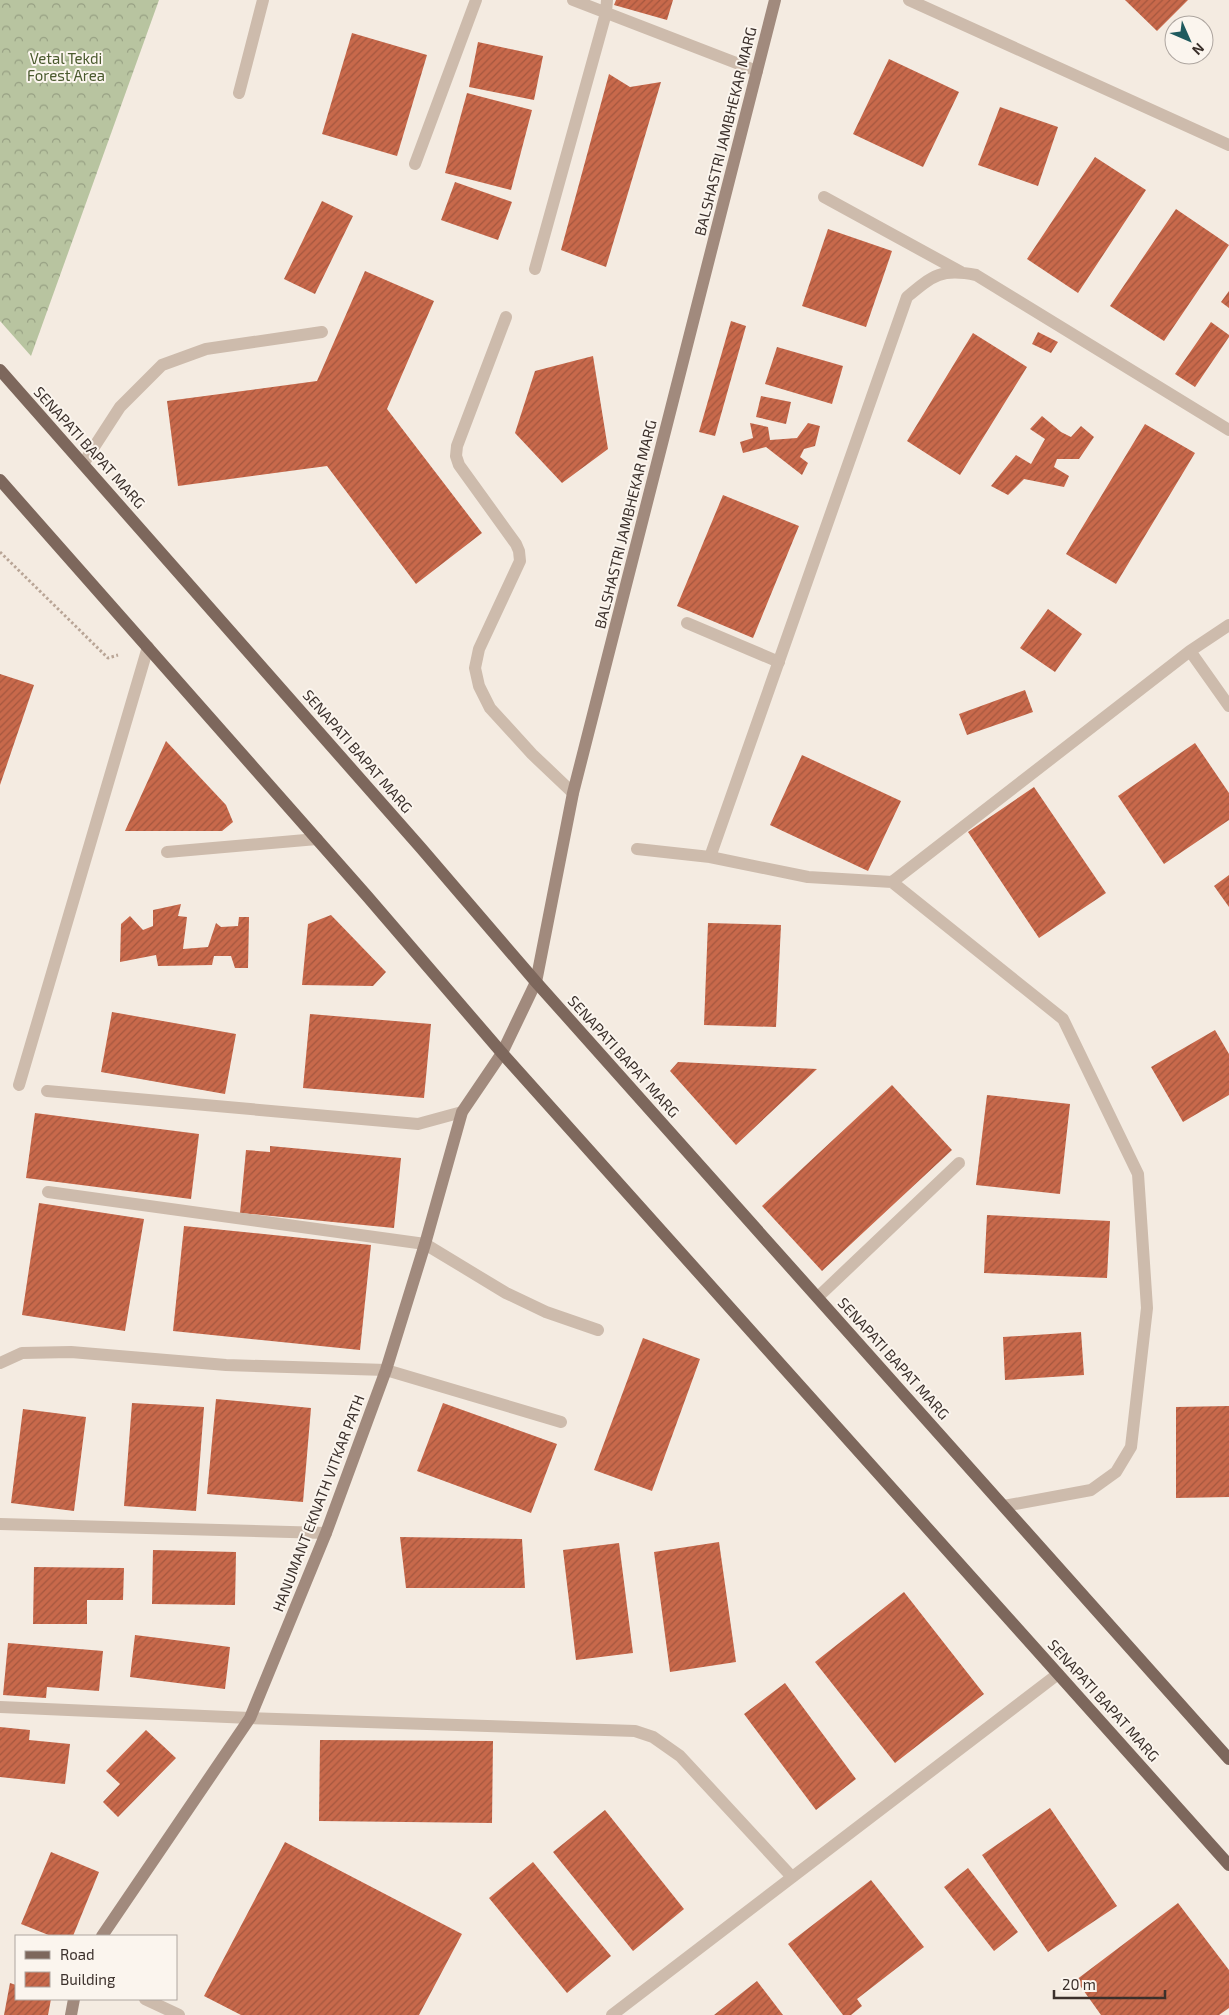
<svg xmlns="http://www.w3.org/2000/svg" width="1229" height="2015" viewBox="0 0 1229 2015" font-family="'Exo 2',sans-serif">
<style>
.forest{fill:url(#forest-crowns)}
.building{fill:url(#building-hatch)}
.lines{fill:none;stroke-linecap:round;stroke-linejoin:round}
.path{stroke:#b9a596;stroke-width:3;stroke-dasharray:2.5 2.5;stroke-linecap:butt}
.lane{stroke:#cdbbac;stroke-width:12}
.street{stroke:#cdbbac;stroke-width:12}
.secondary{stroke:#a18a7d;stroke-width:12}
.primary{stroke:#7d675c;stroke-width:12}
.labels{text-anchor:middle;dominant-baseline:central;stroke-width:4;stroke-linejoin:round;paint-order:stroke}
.park-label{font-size:15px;fill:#4a5a2e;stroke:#fbf5ee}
.street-label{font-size:15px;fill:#3b302b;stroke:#fbf5ee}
</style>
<defs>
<pattern id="forest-crowns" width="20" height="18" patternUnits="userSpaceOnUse" patternTransform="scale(1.25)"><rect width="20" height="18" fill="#b8c4a0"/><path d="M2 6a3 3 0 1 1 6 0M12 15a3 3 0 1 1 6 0" fill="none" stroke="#97a083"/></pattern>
<pattern id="building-hatch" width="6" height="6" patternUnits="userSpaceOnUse" patternTransform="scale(1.25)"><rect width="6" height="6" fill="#c8694b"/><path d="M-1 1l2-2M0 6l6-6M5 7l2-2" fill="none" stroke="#a4573f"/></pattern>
</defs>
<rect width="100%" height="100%" fill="#f4ebe1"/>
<path class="forest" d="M0,0H159L31,356L0,321Z"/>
<path class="building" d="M616,0H673L667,20L614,5Z
M1125,0H1188L1157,31Z
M352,33L427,55L397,156L322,134Z
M478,42L543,56L534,100L469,87Z
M889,59L959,92L923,167L853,134Z
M609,74L630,87L661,82L606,267L561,250Z
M467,93L532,110L511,190L445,173Z
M1000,107L1058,127L1038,186L978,165Z
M1095,157L1146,190L1078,293L1027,259Z
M455,182L512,202L498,240L441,220Z
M322,201L353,216L315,294L284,279Z
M1176,209L1229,245L1164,341L1110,306Z
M828,229L892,251L866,327L802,306Z
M365,271L434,301L387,409L482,533L416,584L327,466L178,486L167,401L317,381Z
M1229,291V308L1221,302Z
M731,321L746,326L715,436L699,432Z
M1211,322L1229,335V337L1195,387L1175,374Z
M1038,332L1058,342L1051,353L1032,344Z
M973,333L1027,367L960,475L907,441Z
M777,347L843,366L832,404L765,384Z
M593,356L608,449L562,483L515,433L535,371Z
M761,396L791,402L786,424L756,417Z
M1042,416L1061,432L1071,437L1081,426L1094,437L1079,459H1057L1054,467L1069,476L1064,487L1024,479L1008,495L991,486L1016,455L1031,464L1045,439L1030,429Z
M750,423L768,427L770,440L797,438L808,423L820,426L815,446L804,449L800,457L808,463L802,475L766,447L743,453L740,442L753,438Z
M1145,424L1195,453L1116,584L1066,554Z
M723,495L799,526L753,638L677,606Z
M1048,609L1082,634L1055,672L1020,648Z
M0,674L34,685L0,785Z
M1025,690L1033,712L967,735L959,714Z
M166,741L226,805L233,822L222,831H125Z
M1195,743L1229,793V820L1164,864L1118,796Z
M802,755L901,801L868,871L770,825Z
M1034,787L1106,893L1039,938L968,832Z
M1229,875V907L1214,886Z
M181,904L178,916L187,917L183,949L208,947L216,923L221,927L238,926L239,917H249L248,968H235L231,956H214L212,965L158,966L156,955L120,962L121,924L130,916L143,930L153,926V910Z
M331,915L386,972L373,986L302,985L308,924Z
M708,923L781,925L776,1027L704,1025Z
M112,1012L236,1034L225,1094L101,1072Z
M310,1014L431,1024L424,1098L303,1088Z
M1215,1030L1229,1054V1095L1183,1122L1151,1067Z
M678,1062L817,1069L736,1145L670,1071Z
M892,1085L952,1150L822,1271L762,1206Z
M987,1095L1070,1104L1060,1194L976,1185Z
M35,1113L199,1134L191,1199L26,1178Z
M270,1146L401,1158L394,1228L240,1213L246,1150L270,1152Z
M39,1203L144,1219L125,1331L22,1315Z
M987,1215L1110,1221L1107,1278L984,1273Z
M184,1226L371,1245L360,1350L173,1331Z
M1081,1332L1084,1375L1005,1380L1003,1337Z
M643,1338L700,1359L652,1491L594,1470Z
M216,1399L311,1408L303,1502L207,1494Z
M132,1403L204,1407L196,1511L124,1506Z
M443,1403L557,1444L531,1513L417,1471Z
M1229,1406V1497L1176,1498V1407Z
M23,1409L86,1417L74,1511L11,1503Z
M400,1537L522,1539L525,1588H406Z
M719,1542L736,1662L670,1672L654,1552Z
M619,1543L633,1653L576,1660L563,1550Z
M153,1550L236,1552L235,1605L152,1604Z
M34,1567L124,1568L123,1600H87V1624H33Z
M904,1592L984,1694L895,1763L815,1662Z
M135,1635L230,1647L225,1689L130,1677Z
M8,1643L103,1651L99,1691L47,1687L46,1698L3,1695Z
M785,1683L856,1779L816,1810L744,1714Z
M0,1727L30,1730L29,1740L70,1744L65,1784L0,1777Z
M146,1730L176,1758L118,1817L103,1802L120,1784L106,1771Z
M320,1740L493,1741L492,1823L319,1821Z
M1050,1808L1117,1906L1048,1952L982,1855Z
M605,1810L684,1909L633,1951L553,1852Z
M285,1842L462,1934L419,2015H241L204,1996Z
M51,1852L99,1872L73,1936H51L21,1924Z
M533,1862L611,1956L567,1993L489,1898Z
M968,1868L1018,1932L994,1951L944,1887Z
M871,1880L924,1947L857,1999L862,2006L851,2015H843L788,1944Z
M1178,1903L1229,1970V2008L1219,2015H1101L1076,1980Z
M757,1981L783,2015H714Z
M10,1983L16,1985V1999H51L48,2015H4Z"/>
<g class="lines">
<path class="path" d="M0,552L108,658L118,655"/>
<path class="lane" d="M573,0L757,71
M909,0L1229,145
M239,93L263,0
M415,164L476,0
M535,269L606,13L607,0
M506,317L457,446L456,456L459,465L516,544L519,551L520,561L479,649L475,668L479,686L490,708L532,754L573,793
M83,464L120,407L162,365L206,349L322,332
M687,623L779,662
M19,1085L148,647
M818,1297L959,1163"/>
<path class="street" d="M824,197L961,272
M1190,651L1229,706
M637,849L710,857L808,877L892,882
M167,852L317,839
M710,857L907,297C933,275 942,268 976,275L1229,430
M47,1091L418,1124L462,1112
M48,1192L425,1244L506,1293L546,1312L598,1330
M0,1363L22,1353L71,1352L226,1365L386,1370L561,1422
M1004,1506L1091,1490L1116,1472L1131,1447L1147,1308L1138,1174L1063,1019L892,882L1190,651L1229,625
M0,1524L326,1533
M0,1707L250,1718L635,1731L653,1737L680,1756L792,1877
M145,1999L179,2015
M612,2015L1058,1674"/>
<path class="secondary" d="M102,1936L250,1718L326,1533L386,1370L425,1244L462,1112L502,1053L536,982L573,793L775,0
M71,2015L74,1999"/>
<path class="primary" d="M0,370L421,848L536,982L1229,1759
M0,480L367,896L502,1053L1229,1865"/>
</g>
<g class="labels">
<g class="park-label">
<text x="66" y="58">Vetal Tekdi<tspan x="66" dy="17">Forest Area</tspan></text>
</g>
<g class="street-label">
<text transform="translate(725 131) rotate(-76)">BALSHASTRI JAMBHEKAR MARG</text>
<text transform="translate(90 447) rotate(48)">SENAPATI BAPAT MARG</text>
<text transform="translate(625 524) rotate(-76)">BALSHASTRI JAMBHEKAR MARG</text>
<text transform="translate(358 751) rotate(49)">SENAPATI BAPAT MARG</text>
<text transform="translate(624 1056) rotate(48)">SENAPATI BAPAT MARG</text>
<text transform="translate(894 1358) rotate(48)">SENAPATI BAPAT MARG</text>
<text transform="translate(318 1503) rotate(-69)">HANUMANT EKNATH VITKAR PATH</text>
<text transform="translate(1104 1700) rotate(48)">SENAPATI BAPAT MARG</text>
</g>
</g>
<rect x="15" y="1935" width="162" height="65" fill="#fbf5ee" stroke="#aea6a0"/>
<rect x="25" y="1951" width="25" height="8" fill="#7d675c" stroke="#aea6a0"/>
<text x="60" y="1960" font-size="15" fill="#3b302b">Road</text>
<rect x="25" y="1972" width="25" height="15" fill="url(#building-hatch)" stroke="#aea6a0"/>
<text x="60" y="1985" font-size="15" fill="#3b302b">Building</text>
<g transform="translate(1189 40) rotate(135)"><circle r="24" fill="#fbf5ee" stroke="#aea6a0"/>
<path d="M0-4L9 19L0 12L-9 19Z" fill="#1f5a5e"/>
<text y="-8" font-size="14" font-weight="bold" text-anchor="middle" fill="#3b302b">N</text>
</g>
<path d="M1054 1990v8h111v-8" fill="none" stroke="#3b302b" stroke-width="2.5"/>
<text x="1062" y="1990" font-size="15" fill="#3b302b" stroke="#fbf5ee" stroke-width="4" paint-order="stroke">20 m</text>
</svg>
